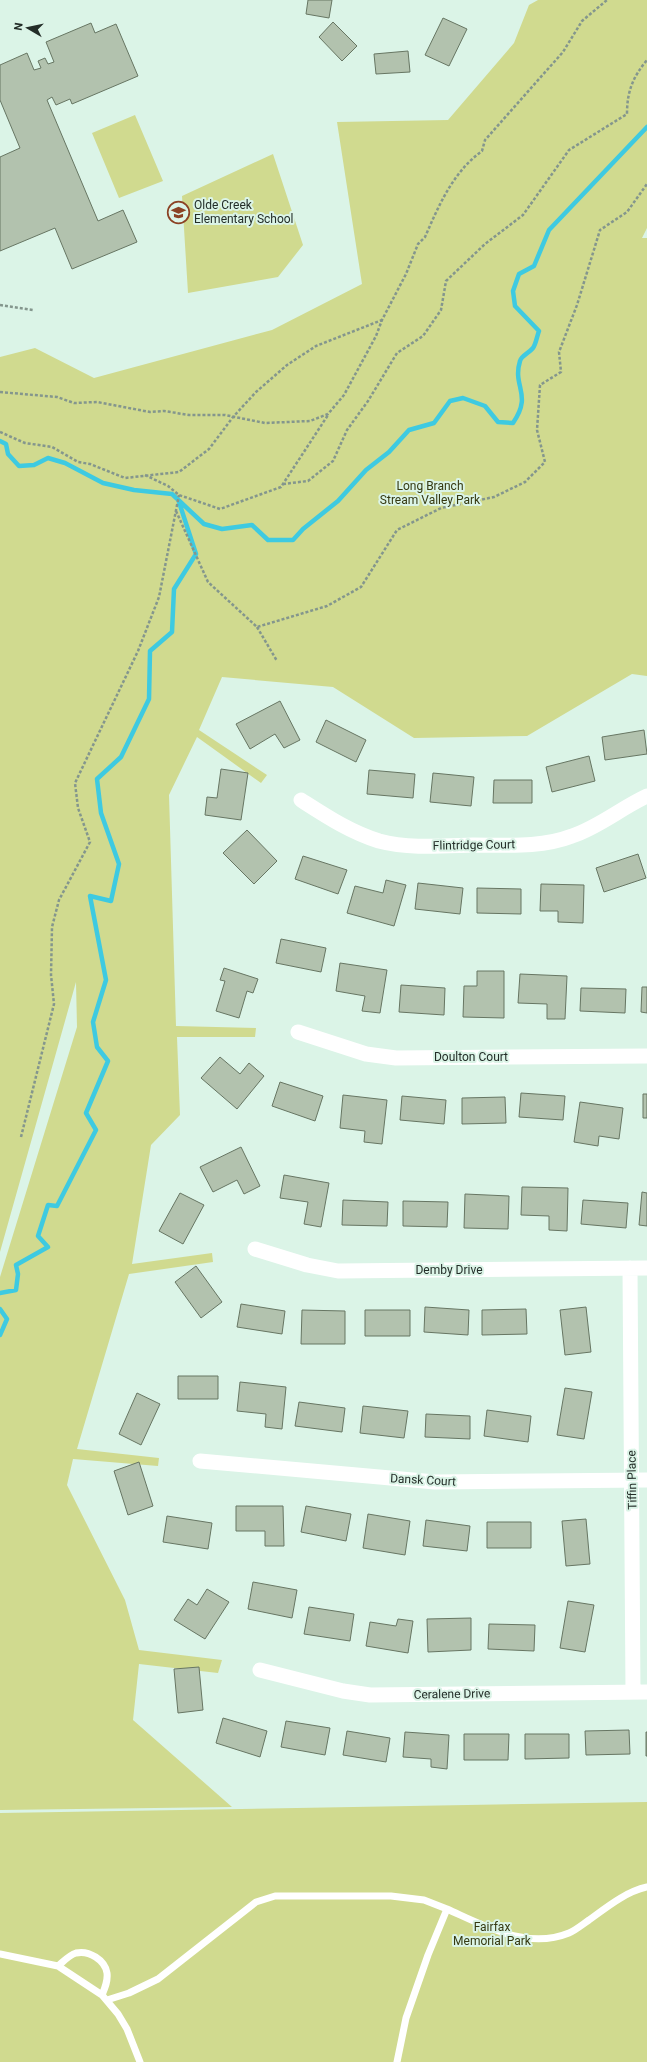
<svg xmlns="http://www.w3.org/2000/svg" width="647" height="2062" viewBox="0 0 647 2062" font-family="Roboto,sans-serif">
<style>
.green{fill:#d0da8f}
.lines{fill:none;stroke-linecap:round;stroke-linejoin:round}
.stream{stroke:#3ecae1;stroke-width:4.5}
.building{fill:#b2c2ae;stroke:#677663}
.path{stroke:#84968d;stroke-width:2.5;stroke-dasharray:3 2;stroke-linecap:butt}
.service{stroke:#fff;stroke-width:7}
.minor{stroke:#fff;stroke-width:15}
.labels{text-anchor:middle;dominant-baseline:central;stroke-width:4;stroke-linejoin:round;paint-order:stroke}
.poi-label{font-size:12px;fill:#232d28;stroke:#dbf4e7;text-anchor:start}
.park-label{font-size:12px;fill:#353911;stroke:#dbf4e7}
.street-label{font-size:12px;fill:#232d28;stroke:#dbf4e7}
</style>
<rect width="100%" height="100%" fill="#dbf4e7"/>
<path class="green" d="M538,0H647V228L642,238H647V676L632,674L527,736L414,738L333,687L222,677L199,730L267,775L261,783L197,737L169,795L176,1026L256,1028L255,1037H177L180,1115L151,1145L132,1264L212,1253L213,1262L129,1274L77,1449L159,1458L158,1466L73,1459L67,1485L125,1600L139,1650L222,1660L218,1673L139,1664L133,1720L232,1807L0,1810V1277L77,1027L76,982L0,1252V357L35,348L94,378L272,330L362,284L337,122L448,120L514,43L529,5Z
M135,115L163,181L119,198L92,133Z
M273,154L303,245L278,277L188,293L182,196Z
M647,1802V2062H0V1813Z"/>
<g class="lines">
<path class="stream" d="M0,441L6,444L8,454L19,466L34,465L48,458L65,463L103,483L134,490L172,494L204,524L222,529L252,525L268,540H293L303,529L338,501L366,470L389,452L409,430L434,423L450,401L463,398L485,406L498,422L513,423C533,394 512,387 520,361C521,356 529,353 533,348C536,344 537,336 539,331L515,306L513,291L519,274L534,266L549,230L647,127
M0,1293L16,1290L18,1274L16,1265L48,1247L38,1236L48,1205L57,1206L96,1130L86,1113L108,1061L97,1047L93,1022L106,980L90,896L111,901L119,864L101,813L97,779L121,757L149,699L150,651L172,632L174,589L196,554L179,502
M0,1309L7,1319L0,1335"/>
</g>
<path class="building" d="M308,0H332L329,18L306,14Z
M443,18L467,29L449,66L425,55Z
M333,22L357,46L342,61L319,37Z
M91,23L95,33L116,24L138,76L72,104L70,99L56,105L52,97L47,100L98,221L123,210L137,242L72,269L55,228L0,251V157L20,148L0,100V65L27,53L34,70L41,68L38,61L45,58L48,64L54,62L46,42Z
M408,51L410,72L376,74L374,54Z
M280,701L300,740L284,748L275,734L250,749L236,724Z
M326,720L366,740L356,762L316,742Z
M644,730L647,754L605,760L602,737Z
M589,756L595,781L552,792L546,767Z
M221,769L248,773L241,820L205,815L207,797L217,798Z
M369,770L415,774L413,798L367,794Z
M433,773L474,777L471,806L430,802Z
M494,780H532V803H493Z
M247,830L277,861L254,884L223,853Z
M638,854L646,878L604,892L596,868Z
M303,856L347,870L338,894L295,879Z
M386,880L406,885L394,926L347,913L355,886L383,893Z
M418,883L463,888L460,914L415,909Z
M541,884L584,885L583,923L558,922V911H540Z
M477,888L521,889V914L477,913Z
M281,939L326,948L321,972L276,963Z
M340,963L387,970L380,1013L362,1011L365,996L336,991Z
M224,968L258,979L253,993L247,991L239,1018L216,1011L225,981L220,980Z
M477,971H504V1018L463,1017L464,986H477Z
M520,974L567,976L565,1019H547V1004L518,1003Z
M401,985L445,988L444,1015L399,1012Z
M642,987H647V1013L641,1012Z
M581,988L626,989L625,1013L580,1011Z
M220,1057L240,1074L249,1063L264,1076L237,1109L201,1078Z
M280,1082L323,1096L315,1121L272,1106Z
M521,1093L565,1096L563,1120L519,1117Z
M643,1094H647V1118H643Z
M343,1095L387,1100L382,1144L364,1142L365,1131L340,1128Z
M402,1096L446,1100L444,1124L400,1120Z
M505,1097L506,1123L462,1124V1098Z
M580,1102L623,1108L619,1139L599,1136L598,1146L574,1142Z
M241,1147L260,1186L244,1194L237,1180L213,1192L200,1167Z
M284,1175L329,1183L321,1227L304,1224L308,1202L280,1198Z
M522,1187L568,1188L567,1231L549,1230V1216L521,1215Z
M642,1192L647,1193V1226L639,1225Z
M180,1193L204,1205L183,1244L159,1231Z
M465,1194L509,1196L508,1229L464,1228Z
M343,1200L388,1202L387,1226L342,1225Z
M583,1200L628,1203L626,1228L581,1224Z
M403,1201L448,1202L447,1227L403,1226Z
M196,1266L222,1302L201,1318L175,1282Z
M241,1304L285,1311L282,1334L237,1327Z
M425,1307L469,1310L468,1335L424,1332Z
M586,1307L591,1352L565,1355L560,1310Z
M526,1309L527,1334L482,1335V1310Z
M302,1310L345,1311V1344H301Z
M365,1310H410V1336H365Z
M178,1376H218V1399H178Z
M240,1382L286,1387L282,1429L265,1427L266,1414L237,1411Z
M565,1388L592,1392L584,1439L557,1435Z
M137,1393L160,1404L141,1445L119,1434Z
M299,1402L345,1408L342,1432L295,1426Z
M363,1406L408,1411L404,1438L360,1433Z
M487,1410L531,1416L528,1442L484,1436Z
M426,1414L470,1416V1439L425,1437Z
M139,1462L153,1506L128,1515L114,1471Z
M236,1506H283L284,1546H265V1531H236Z
M306,1506L351,1514L346,1541L301,1532Z
M368,1514L410,1521L405,1555L363,1548Z
M167,1516L212,1523L208,1549L163,1542Z
M586,1519L590,1564L566,1566L562,1521Z
M426,1520L470,1526L467,1551L423,1546Z
M487,1522H531V1548H487Z
M253,1582L297,1590L292,1618L248,1609Z
M207,1589L229,1602L205,1639L174,1620L188,1599L197,1605Z
M568,1601L594,1605L585,1652L560,1648Z
M309,1607L354,1614L350,1641L304,1634Z
M471,1618V1650L428,1652L427,1619Z
M398,1619L413,1621L408,1653L366,1646L370,1622L396,1626Z
M489,1624L535,1625L534,1651L488,1649Z
M199,1667L203,1710L178,1713L174,1669Z
M223,1718L267,1731L260,1757L216,1743Z
M286,1721L330,1728L325,1755L281,1747Z
M629,1730L630,1754L586,1755L585,1731Z
M347,1731L390,1738L386,1762L343,1755Z
M405,1732L449,1735L447,1769L431,1767V1759L403,1757Z
M646,1732H647V1756H646Z
M464,1734H509L508,1760H464Z
M525,1734H569V1758L525,1759Z"/>
<g class="lines">
<path class="path" d="M0,305L33,310
M0,392L57,397L74,403L97,402L150,412L164,411L189,415H225L265,423L310,421L328,414L344,395L376,336L382,320L406,274L418,244L425,237C439,205 453,172 482,151L485,140L563,52L582,21L607,0
M0,432L25,443L52,447L78,462L90,464L125,478L179,472L209,449L233,417L256,392L287,365L316,346L382,320
M145,475L168,486L179,495L220,509L281,487L328,415
M283,484L308,481L333,461L347,430L368,401L397,353L423,336L441,310L446,281L485,244L523,215L569,150L627,114C627,91 633,77 647,60
M176,511L208,582L257,627L327,606L361,587L397,530L441,508L494,497L525,482L545,462L537,430L540,385L561,372L559,352L577,305L600,230L627,212L647,184
M257,627L277,661
M21,1137L54,1004L51,975L52,927L59,900L90,842L78,808L75,783L138,651L159,597L179,495"/>
<path class="service" d="M0,1954L58,1966L102,1995L118,2014L127,2029L140,2062
M58,1966C63,1962 69,1955 76,1953C89,1950 105,1960 107,1973C108,1981 105,1988 102,1995
M107,2000L129,1993L158,1979L256,1902L275,1896H391L424,1900L447,1909
M397,2062L406,2018L428,1955L447,1909C485,1926 527,1950 569,1933C576,1930 583,1924 589,1920C607,1907 625,1892 647,1887"/>
<path class="minor" d="M301,800C326,816 350,832 379,841C409,849 442,846 473,845C506,845 541,848 572,836C599,827 621,808 647,796
M298,1032L366,1054L396,1058L647,1056
M255,1249L307,1265L338,1271L647,1268
M630,1268L633,1692
M200,1461L435,1482L647,1480
M260,1670L343,1691L370,1695L647,1692"/>
</g>
<defs>
<symbol id="school-ring" viewBox="-11 -11 22 22"><circle r="9.5" fill="#dbf4e7" stroke="#8b4224" stroke-width="1.5"/><path d="M0-5L7-2L0 1L-7-2ZM-4 1L0 2.5L4 1V4Q0 6-4 4Z" fill="#8b4224"/></symbol>
</defs>
<g fill-rule="evenodd">
<use href="#school-ring" x="166" y="200" width="25" height="25"/>
</g>
<g class="labels">
<g class="poi-label">
<text x="194" y="205">Olde Creek<tspan x="194" dy="14">Elementary School</tspan></text>
</g>
<g class="park-label">
<text x="430" y="486">Long Branch<tspan x="430" dy="14">Stream Valley Park</tspan></text>
<text x="492" y="1927">Fairfax<tspan x="492" dy="14">Memorial Park</tspan></text>
</g>
<g class="street-label">
<text transform="translate(474 845) rotate(-1)">Flintridge Court</text>
<text x="471" y="1057">Doulton Court</text>
<text x="449" y="1270">Demby Drive</text>
<text transform="translate(423 1480) rotate(3)">Dansk Court</text>
<text transform="translate(632 1480) rotate(-91)">Tiffin Place</text>
<text transform="translate(452 1694) rotate(-1)">Ceralene Drive</text>
</g>
</g>
<g transform="translate(28 28) rotate(279)" stroke="#dbf4e7" stroke-width="3" paint-order="stroke">
<path d="M0-3L7 15L0 10L-7 15Z" fill="#232d28"/>
<text y="-6" font-size="11" font-weight="bold" text-anchor="middle" fill="#232d28">N</text>
</g>
</svg>
